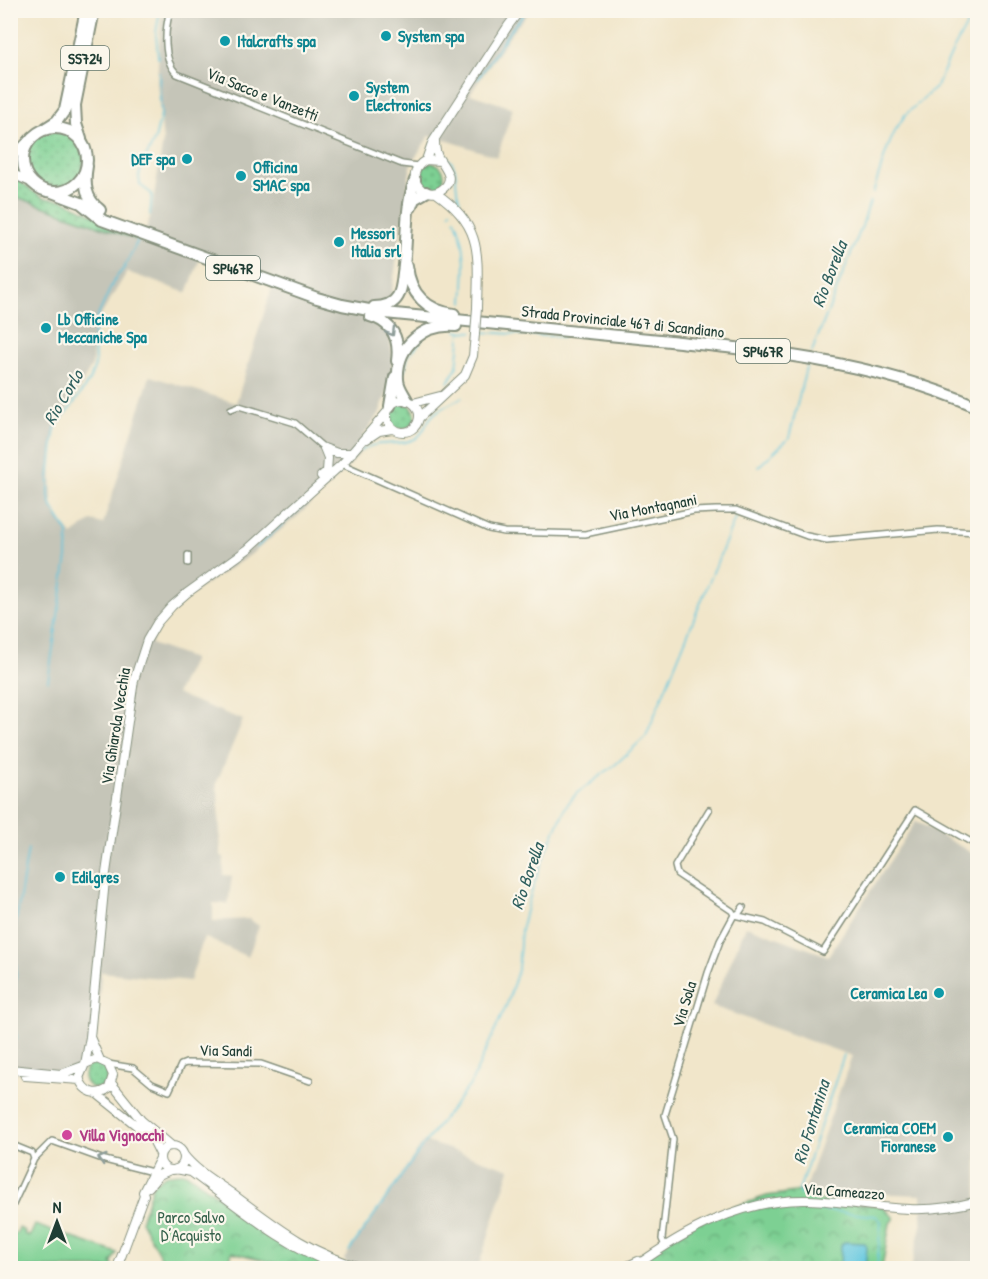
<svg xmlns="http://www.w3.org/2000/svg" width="988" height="1279" viewBox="0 0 988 1279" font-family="'Patrick Hand',sans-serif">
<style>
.industrial{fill:#c5c5b8;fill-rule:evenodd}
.grass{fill:url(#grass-dots);stroke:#4e8664;stroke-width:1.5}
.park{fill:url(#park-crowns);stroke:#4e8664;stroke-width:1.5}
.garden{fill:#7dd093;stroke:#4e8664;stroke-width:1.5}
.water{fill:#62c7df;stroke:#40828a;stroke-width:1.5}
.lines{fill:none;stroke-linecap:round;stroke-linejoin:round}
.stream{stroke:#62c7df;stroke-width:1.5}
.street-casing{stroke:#88927f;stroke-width:8}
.secondary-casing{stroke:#88927f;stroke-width:10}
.primary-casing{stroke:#88927f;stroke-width:11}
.highway-casing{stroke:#88927f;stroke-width:14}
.street{stroke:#fff;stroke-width:5}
.secondary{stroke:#fff;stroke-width:8}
.primary{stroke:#fff;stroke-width:8}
.highway{stroke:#fff;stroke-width:10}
.secondary-bridge-casing{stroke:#88927f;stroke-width:10;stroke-linecap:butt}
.secondary-bridge{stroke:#fff;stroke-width:8}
.oneway{stroke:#8f9e9a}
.culture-dot{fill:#0f9aa8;stroke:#fbf7ec;stroke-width:2}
.hotel-dot{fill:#d1479c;stroke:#fbf7ec;stroke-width:2}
.labels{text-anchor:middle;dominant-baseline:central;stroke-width:4.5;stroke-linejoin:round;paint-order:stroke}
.shield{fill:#fbf7ec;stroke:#61756b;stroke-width:1.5}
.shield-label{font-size:15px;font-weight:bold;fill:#1f3d34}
.culture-label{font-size:16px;font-weight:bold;fill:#0d838f;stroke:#fbf7ec;text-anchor:start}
.street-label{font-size:16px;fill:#1f3d34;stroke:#fbf7ec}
.hotel-label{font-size:16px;font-weight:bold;fill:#b23c85;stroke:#fbf7ec;text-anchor:start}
.park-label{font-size:16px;fill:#36624c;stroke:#fbf7ec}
.water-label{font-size:18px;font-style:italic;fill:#30605f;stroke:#fbf7ec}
</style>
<defs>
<pattern id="grass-dots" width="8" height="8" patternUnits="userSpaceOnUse" patternTransform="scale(1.5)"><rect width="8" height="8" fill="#7dd093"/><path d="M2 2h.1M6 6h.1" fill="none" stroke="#66aa79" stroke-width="1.8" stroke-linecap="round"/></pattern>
<pattern id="park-crowns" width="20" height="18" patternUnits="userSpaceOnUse" patternTransform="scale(1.5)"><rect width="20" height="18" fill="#7dd093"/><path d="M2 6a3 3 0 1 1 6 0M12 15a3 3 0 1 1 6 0" fill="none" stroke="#66aa79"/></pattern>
</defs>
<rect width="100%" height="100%" fill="#fbf7ec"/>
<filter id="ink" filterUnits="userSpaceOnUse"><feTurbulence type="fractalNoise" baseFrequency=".0167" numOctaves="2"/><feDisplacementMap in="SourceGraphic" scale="12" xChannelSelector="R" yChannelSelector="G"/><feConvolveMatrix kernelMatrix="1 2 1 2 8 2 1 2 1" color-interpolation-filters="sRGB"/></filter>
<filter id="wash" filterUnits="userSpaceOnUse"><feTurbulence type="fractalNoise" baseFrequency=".008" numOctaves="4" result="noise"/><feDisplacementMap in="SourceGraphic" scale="24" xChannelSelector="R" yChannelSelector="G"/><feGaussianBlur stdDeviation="1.35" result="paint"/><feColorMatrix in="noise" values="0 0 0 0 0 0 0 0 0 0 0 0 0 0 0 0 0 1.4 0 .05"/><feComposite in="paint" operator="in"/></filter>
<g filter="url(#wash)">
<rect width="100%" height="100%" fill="#f1e6ca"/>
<path class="industrial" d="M164,11H530L511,33L470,94L513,108L497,157L440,138L429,136L411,164L391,297L380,314L389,334L393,358L391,382L379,414L363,436L364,448L350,465L300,514L250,555L202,587L173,610L158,629L151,644L193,659L176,694L243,720L216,784L218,793L221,856L224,857L223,875L232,876L228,904L213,903V921L249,919L259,926L248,957L204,937L190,981L101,972L96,1042L76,1079L11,1072L10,186L144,234L151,215L163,141L157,82L161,21ZM201,256L274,281L236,403L150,376L103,524L91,521L72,535L55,514L52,506L51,464L55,429L92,365L94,333L98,320L127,272L187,293Z
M916,821L977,856V1268H911L922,1222L921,1195L804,1191L852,1056L712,1006L746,926L828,956Z
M424,1141L510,1169L478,1268H351L344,1259Z"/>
<path class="grass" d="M26 160a29 29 0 1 1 58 0a29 29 0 1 1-58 0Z
M418 176a13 13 0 1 1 26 0a13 13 0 1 1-26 0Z
M11,177L20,181L32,191L44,198L63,200L136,235L135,239L11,195Z
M389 416a13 13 0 1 1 26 0a13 13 0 1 1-26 0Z
M84 1076a12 12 0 1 1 24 0a12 12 0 1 1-24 0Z"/>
<path class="park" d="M178,1173H186L288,1246L334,1268H279V1264L232,1252L228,1268H178L174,1262L170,1265L167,1261L164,1263L141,1221L153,1184L165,1175Z
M801,1191L817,1200L882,1206L894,1218L890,1223L882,1268H615L656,1246L695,1221L710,1215L767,1196Z"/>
<path class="garden" d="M35,1225L117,1253L111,1263L113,1265L112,1268H11V1232L16,1234L19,1228L25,1231L24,1234L30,1236Z"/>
<path class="water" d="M844,1242L865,1243L867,1248L865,1268H840L841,1245Z"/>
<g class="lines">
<path class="stream" d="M158,58L156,33L160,10
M478,79L509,32L527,10
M446,156C462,170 452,184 460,201
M873,193L887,149L896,129L905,115L937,86L951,54L975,10
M450,212L451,211
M150,215L152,194L140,185L139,176L142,165L155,139L161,115L159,72
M455,219C468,247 465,272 463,302
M457,331L473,332
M478,332L564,337
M811,354L862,226L870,201
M404,371L408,356L422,340
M448,382L457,367L461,331
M361,451C379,438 397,448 415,439C424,434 425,424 431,417C439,407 452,404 462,397
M758,467L789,438L807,364
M256,548L344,468
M48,681L67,557L68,533L52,507L49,497V479L54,435L56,426L72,406L89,381L95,366L94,331L97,318L114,280L124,268L139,238
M17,1038L13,1025L16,968L15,927L28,849
M800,1195L799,1190L844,1055
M802,1205L803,1208L876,1216L881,1221L877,1268
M349,1251L424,1144L470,1085L507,1004L518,970L521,930L528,903L540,866L566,806L577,793L616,764L646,736L736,516"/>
</g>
</g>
<g filter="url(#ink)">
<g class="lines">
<defs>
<path id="street" d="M170,10C165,29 162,60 177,74L402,164L418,166
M231,409L239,406L295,423L324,448
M342,464L489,529L504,532L585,534L694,511L716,510H736L807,536L827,540L938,530L978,532
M188,555V563
M743,907L739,913L734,915L765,922L823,952L915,810L978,846
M108,1064L133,1068L152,1084L169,1091L181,1065L186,1063L261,1064L310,1081
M10,1144L32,1153L34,1159
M10,1211L34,1159L52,1141L105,1160L152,1172
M665,1246L662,1239L673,1139L665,1115L708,973L720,941L734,915L732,911L677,874L675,866L709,810"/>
<path id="secondary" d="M435,141C435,147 436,155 440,160C446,170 456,180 441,190C435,194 428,193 422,190C411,180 413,167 426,160L440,161
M426,160L432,143L508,26L520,10
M436,193C484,226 478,256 477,308
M387 416a16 16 0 1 1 32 0a16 16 0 1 1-32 0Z
M413,403L440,396
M419,418L465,375L473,356L475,334
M367,439L379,431L392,429
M324,448L337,453H352
M321,476L327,471L328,458L324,448
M90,1037L100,1060
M85,1064L97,1059L108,1064L113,1075L109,1088C97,1097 84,1093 79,1078L85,1064L90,1037L105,880L134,680L147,640L157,623L172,606L187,593L248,549L293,508L342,464L387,412
M10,1069L61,1074L83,1066
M25,1076L80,1080
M112,1084L141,1120L172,1146
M96,1093L152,1138L160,1154
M160 1158a12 12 0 1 1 24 0a12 12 0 1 1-24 0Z
M183,1154C195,1170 214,1181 230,1192C276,1226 306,1252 363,1268
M176,1169L191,1172C240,1208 285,1247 342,1268
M149,1187L159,1175L170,1170
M117,1268L144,1195L143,1192L160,1158
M623,1268L638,1261
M633,1268C684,1231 743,1198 809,1200C843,1201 876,1208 909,1209C933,1210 955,1207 978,1201"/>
<path id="primary" d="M10,159L31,138
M10,173L31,182"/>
<path id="highway" d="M23 160a32 32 0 1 1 64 0a32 32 0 1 1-64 0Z
M46,128L57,121L65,110L86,10
M81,139L76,124L75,105L94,10
M87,166C84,183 85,199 100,210
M52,192L81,203L102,220L317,298L342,305L385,313C469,321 554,329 639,338C754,349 871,360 978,407
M411,207L414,199L426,192
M407,266C410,294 427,311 454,314
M374,307C384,307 393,305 398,296C402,289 402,280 403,273C408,242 404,209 415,180
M370,316C392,322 400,339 397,361
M407,400C404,394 398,387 398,379C396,345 425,323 456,326
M390,406L395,377"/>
</defs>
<use href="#street" class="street-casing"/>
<use href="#secondary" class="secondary-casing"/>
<use href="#primary" class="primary-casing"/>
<use href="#highway" class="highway-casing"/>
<use href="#street" class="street"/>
<use href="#secondary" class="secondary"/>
<use href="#primary" class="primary"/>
<use href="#highway" class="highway"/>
<defs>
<path id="secondary-bridge" d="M475,334L477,308"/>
</defs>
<use href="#secondary-bridge" class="secondary-bridge-casing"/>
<use href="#secondary-bridge" class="secondary-bridge"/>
</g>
<defs><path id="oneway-chevron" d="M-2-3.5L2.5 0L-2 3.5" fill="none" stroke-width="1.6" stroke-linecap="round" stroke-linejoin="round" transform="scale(1.5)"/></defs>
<g class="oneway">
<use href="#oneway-chevron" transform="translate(391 332) rotate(59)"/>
<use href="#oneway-chevron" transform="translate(102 1159) rotate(-162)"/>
</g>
</g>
<g class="culture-dot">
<circle cx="386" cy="36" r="6"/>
<circle cx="225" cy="41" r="6"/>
<circle cx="354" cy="96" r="6"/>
<circle cx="187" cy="159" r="6"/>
<circle cx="241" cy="176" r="6"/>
<circle cx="339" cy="242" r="6"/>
<circle cx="46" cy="328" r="6"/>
<circle cx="60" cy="877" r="6"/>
<circle cx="939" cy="993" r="6"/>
<circle cx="948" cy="1137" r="6"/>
</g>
<circle class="hotel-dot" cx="67" cy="1135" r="6"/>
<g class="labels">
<g class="shield">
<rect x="61" y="46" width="48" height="24" rx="4.5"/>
<rect x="206" y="256" width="54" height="24" rx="4.5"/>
<rect x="736" y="339" width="54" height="24" rx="4.5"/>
</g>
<g class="shield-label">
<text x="85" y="58">SS724</text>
<text x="233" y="268">SP467R</text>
<text x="763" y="351">SP467R</text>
</g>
<g class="culture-label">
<text x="398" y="36">System spa</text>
<text x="237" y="41">Italcrafts spa</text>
<text x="366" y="87">System<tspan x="366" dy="18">Electronics</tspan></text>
<text x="175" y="159" text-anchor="end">DEF spa</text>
<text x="253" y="167">Officina<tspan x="253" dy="18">SMAC spa</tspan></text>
<text x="351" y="233">Messori<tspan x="351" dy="18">Italia srl</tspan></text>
<text x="58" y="319">Lb Officine<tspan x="58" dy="18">Meccaniche Spa</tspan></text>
<text x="72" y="877">Edilgres</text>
<text x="927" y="993" text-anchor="end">Ceramica Lea</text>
<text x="936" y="1128" text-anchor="end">Ceramica COEM<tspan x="936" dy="18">Fioranese</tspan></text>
</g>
<g class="street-label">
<text transform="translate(263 94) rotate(22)">Via Sacco e Vanzetti</text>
<text transform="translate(623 321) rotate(6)">Strada Provinciale 467 di Scandiano</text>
<text transform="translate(653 507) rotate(-11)">Via Montagnani</text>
<text transform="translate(115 726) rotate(-81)">Via Ghiarola Vecchia</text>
<text transform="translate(684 1004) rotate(-73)">Via Sola</text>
<text transform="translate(226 1050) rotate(1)">Via Sandi</text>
<text transform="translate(844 1191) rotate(4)">Via Cameazzo</text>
</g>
<g class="hotel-label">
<text x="79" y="1135">Villa Vignocchi</text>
</g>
<g class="park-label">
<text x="191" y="1217">Parco Salvo<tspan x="191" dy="18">D’Acquisto</tspan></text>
</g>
<g class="water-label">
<text transform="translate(829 274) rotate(-69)">Rio Borella</text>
<text transform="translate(63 397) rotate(-59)">Rio Corlo</text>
<text transform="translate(527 876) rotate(-71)">Rio Borella</text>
<text transform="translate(811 1122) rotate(-73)">Rio Fontanina</text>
</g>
</g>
<rect width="988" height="1279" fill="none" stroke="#fbf7ec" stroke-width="36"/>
<g transform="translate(57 1222)" stroke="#fbf7ec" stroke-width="4.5" paint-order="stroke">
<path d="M0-4.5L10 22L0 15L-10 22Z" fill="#1f3d34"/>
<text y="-9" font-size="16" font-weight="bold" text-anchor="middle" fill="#1f3d34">N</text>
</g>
</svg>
